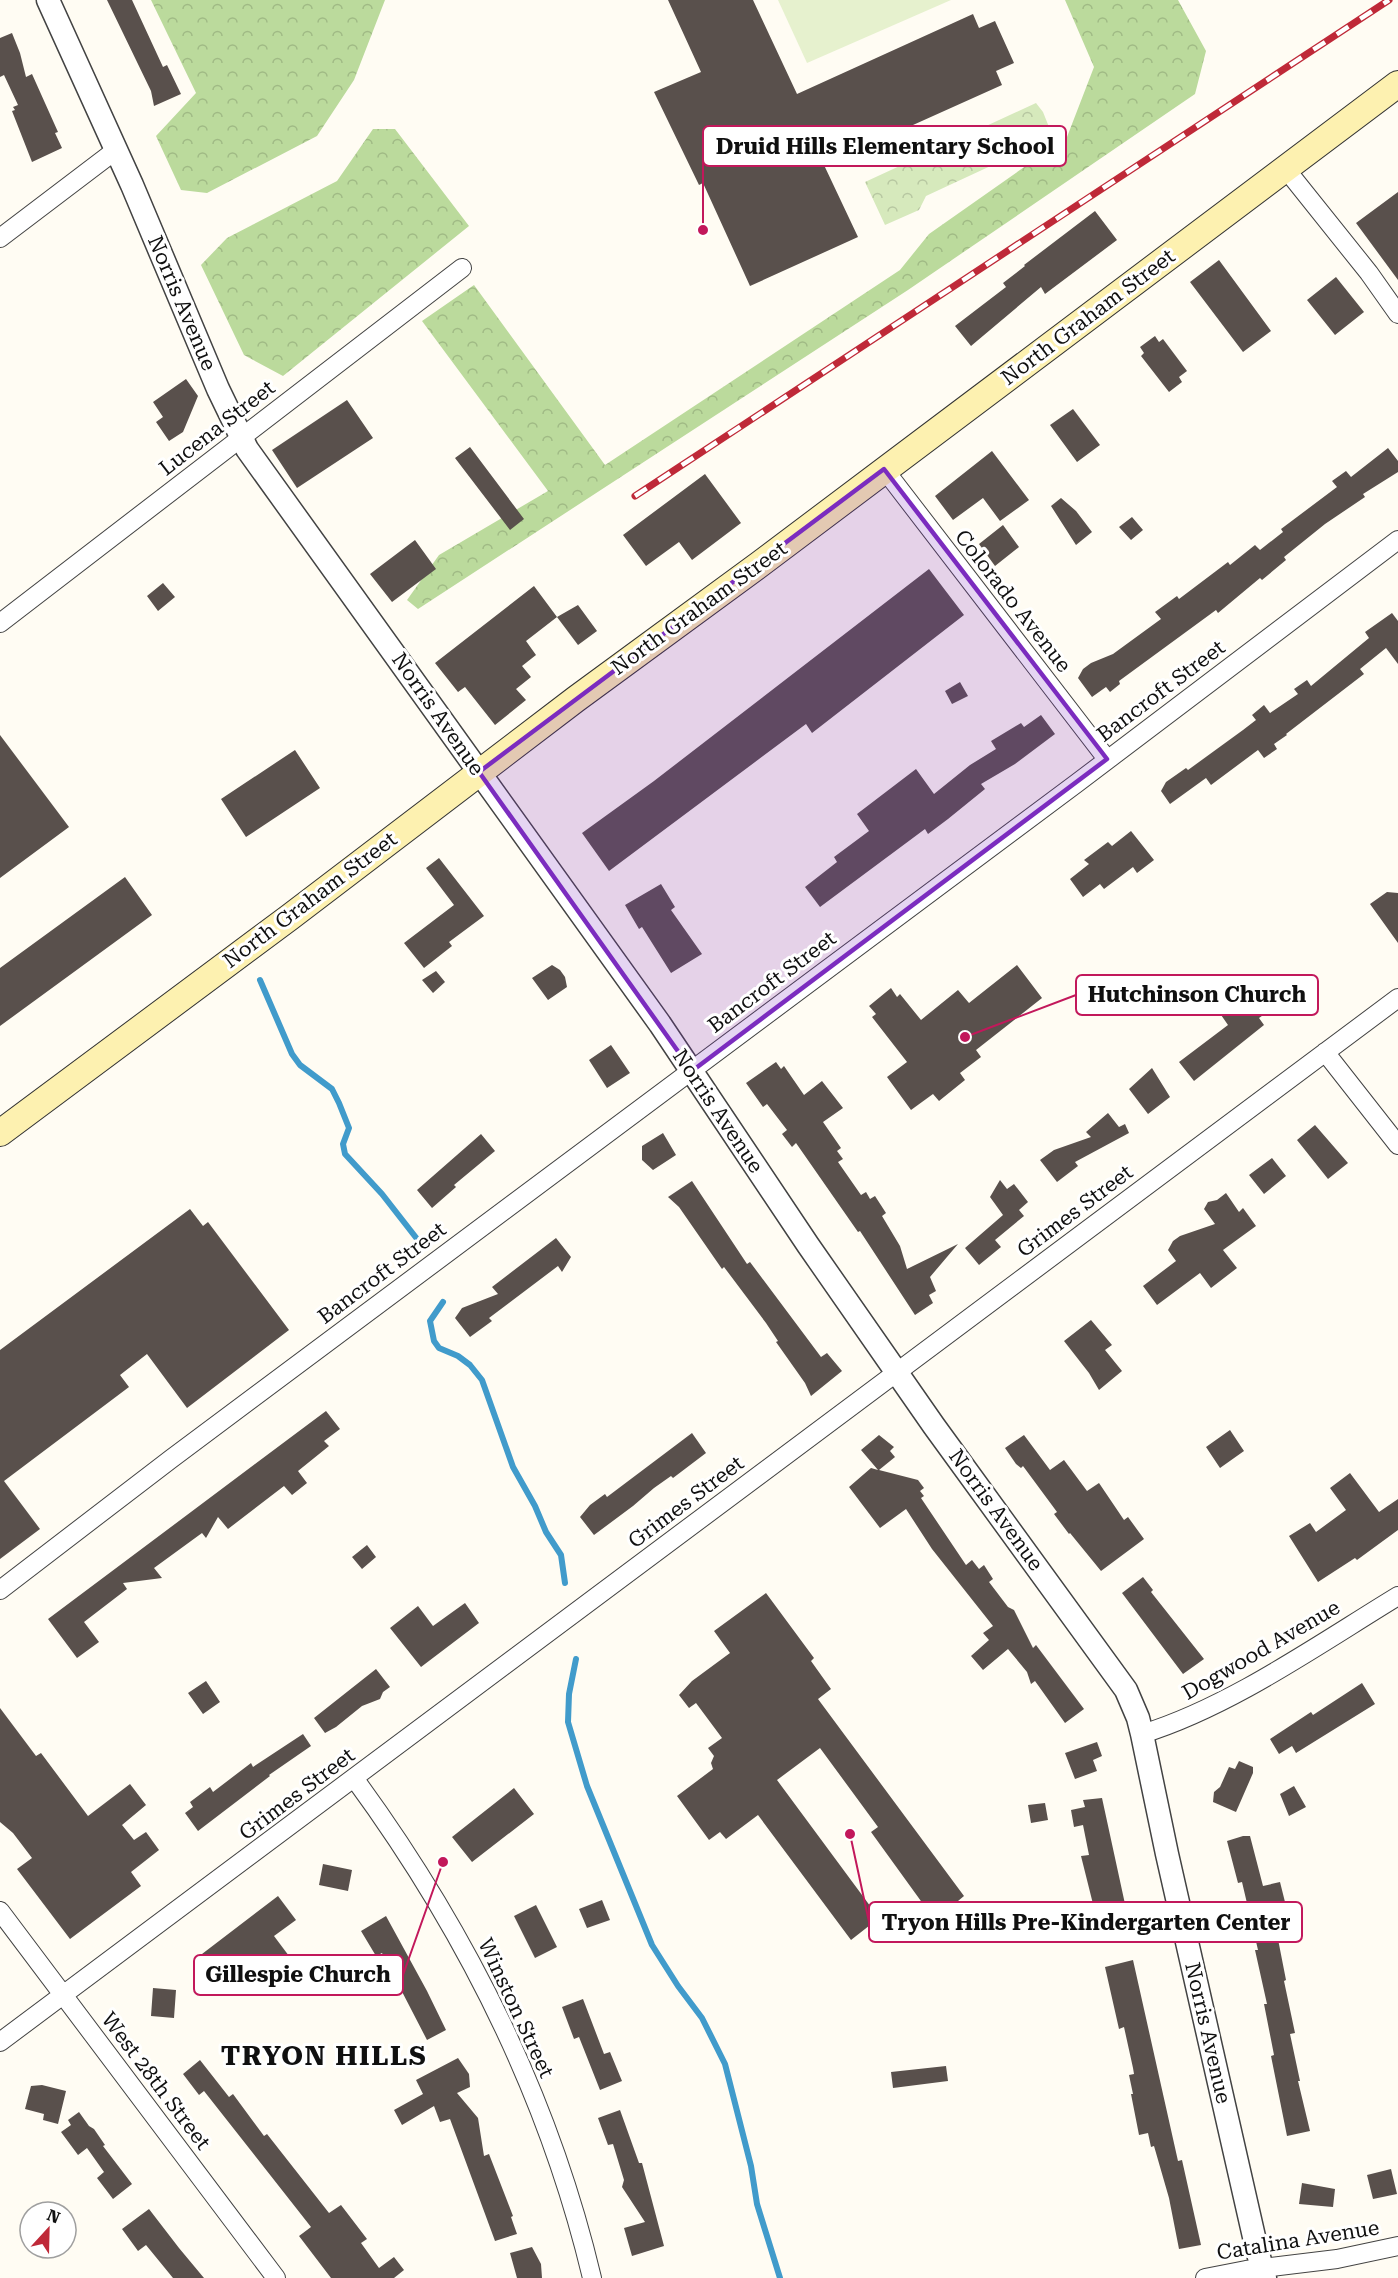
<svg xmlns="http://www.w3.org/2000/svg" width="1398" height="2278" viewBox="0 0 1398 2278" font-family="'Roboto Serif',serif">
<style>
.forest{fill:url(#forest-crowns)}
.park{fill:url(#park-crowns)}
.pitch{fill:#e6f1ce}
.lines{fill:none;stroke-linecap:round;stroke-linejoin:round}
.stream{stroke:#419bcb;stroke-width:6}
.building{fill:#59504c}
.minor-casing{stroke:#434343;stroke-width:20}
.tertiary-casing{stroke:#434343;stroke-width:25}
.secondary-casing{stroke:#323232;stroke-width:28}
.minor{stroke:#fff;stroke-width:18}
.tertiary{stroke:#fff;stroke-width:22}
.secondary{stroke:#fdf1b0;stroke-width:26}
.rail-casing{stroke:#bf2938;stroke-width:7}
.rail{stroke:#fff;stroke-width:4.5;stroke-dasharray:14;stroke-linecap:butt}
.marked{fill:#7b2cbf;fill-opacity:0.2;stroke:#7b2cbf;stroke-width:4.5;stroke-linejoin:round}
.labels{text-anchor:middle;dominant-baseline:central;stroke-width:6;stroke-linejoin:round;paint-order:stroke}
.street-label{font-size:21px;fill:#101010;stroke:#fff}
.district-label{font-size:27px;font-weight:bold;letter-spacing:1.5px;fill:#101010;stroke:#fff}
.leader{fill:none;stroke:#c2185b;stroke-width:2}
.callout-dot{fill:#c2185b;stroke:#fff;stroke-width:2}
.callout{fill:#fff;stroke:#c2185b;stroke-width:2}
.callout-label{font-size:22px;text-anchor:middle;font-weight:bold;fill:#101010}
</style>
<defs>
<pattern id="forest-crowns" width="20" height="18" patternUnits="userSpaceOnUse" patternTransform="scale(1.5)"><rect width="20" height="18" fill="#bbda9c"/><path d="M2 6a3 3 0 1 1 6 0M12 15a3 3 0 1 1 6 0" fill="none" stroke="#a0ba85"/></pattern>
<pattern id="park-crowns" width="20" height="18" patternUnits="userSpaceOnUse" patternTransform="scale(1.5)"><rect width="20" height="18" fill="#d6e9bc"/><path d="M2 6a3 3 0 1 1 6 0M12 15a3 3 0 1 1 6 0" fill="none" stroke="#b7c7a1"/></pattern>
</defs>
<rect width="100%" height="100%" fill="#fffcf3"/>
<path class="forest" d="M151,0H385L354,80L317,136L207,193L181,190L156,136L196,93Z
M1065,0H1178L1206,51L1195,94L908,290L418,609L407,600L439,555L548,491L422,321L474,285L605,465L900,270L929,234L1067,137L1094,67Z
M373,129H395L469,226L283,376L244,355L201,265L227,238L337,181Z"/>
<path class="park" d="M1036,103L1043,112L1053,137L926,196L919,210L885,225L865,182Z"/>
<path class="pitch" d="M778,0H951L807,63Z"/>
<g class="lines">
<path class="stream" d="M260,980L292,1054L300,1065L332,1089L339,1103L349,1128L343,1144L345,1154L382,1194L421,1244
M443,1302L430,1321L434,1341L439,1348L458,1356L470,1365L482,1380L513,1467L535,1506L546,1532L561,1555L565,1583
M576,1659L569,1694L568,1722L587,1786L652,1945L678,1986L702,2018L725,2064L751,2166L757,2204L780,2278"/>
</g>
<path class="building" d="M107,0H132L163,67L167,65L181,94L154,106L151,91Z
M668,0H753L797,94L973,14L979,28L995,21L1014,63L996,71L1002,85L824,165L858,237L750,286L703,183L699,185L654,92L701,72Z
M12,33L20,53L26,77L32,74L58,132L55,133L62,148L32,162L12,111L15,110L13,107L18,105L4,75L0,77V38Z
M1398,192V280L1356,223Z
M1095,211L1117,240L1045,294L1041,287L971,346L955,326L1006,287L1003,283L1025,266L1024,265Z
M1219,260L1271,331L1243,352L1190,282Z
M1336,277L1364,312L1335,335L1307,300Z
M1155,336L1159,342L1163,339L1187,371L1179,377L1182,382L1169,392L1141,356L1144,353L1140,347Z
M186,379L198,396L183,432L169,441L156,422L163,417L153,402Z
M347,400L373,438L297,488L272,450Z
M1073,409L1100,445L1077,462L1050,425Z
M470,447L524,519L510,530L455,458Z
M1388,448L1398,461V472L1363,494L1365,497L1325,524L1284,557L1286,560L1262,580L1260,578L1218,613L1216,610L1119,681L1120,684L1110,692L1106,687L1092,697L1078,678L1083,669L1091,663L1113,654L1161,619L1155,612L1177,596L1179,599L1228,562L1230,565L1255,545L1260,550L1283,532L1281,529L1337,487L1332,481L1346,471L1351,477Z
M992,451L1029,500L1000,521L983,498L953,520L935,496Z
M705,474L741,523L692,560L679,542L646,566L623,535Z
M1061,498L1076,511L1092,532L1076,545L1051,506Z
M1132,517L1143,530L1131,540L1119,527Z
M1003,525L1019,547L995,566L979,544Z
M415,540L436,569L392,602L370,574Z
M929,569L964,615L812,733L806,724L609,871L582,833L654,781Z
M163,583L175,597L158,611L147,596Z
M534,586L557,617L526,641L536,655L522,666L531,677L516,689L526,700L495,725L465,687L458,692L435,663Z
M578,605L597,631L578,645L557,617Z
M1392,613L1398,621V664L1386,648L1360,669L1364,674L1286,734L1287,735L1274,744L1277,749L1264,758L1258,750L1211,785L1206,778L1170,804L1161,791L1166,782L1186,768L1188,770L1243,730L1256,720L1252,715L1264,705L1270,713L1298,694L1294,689L1307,680L1311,686L1369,638L1365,632Z
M960,682L968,696L952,704L945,691Z
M1041,715L1055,734L1015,764L981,784L985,789L948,819L928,834L925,829L820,907L805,887L837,862L834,857L869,831L857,814L916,769L934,794L970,765L996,749L991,741L1021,723L1024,727Z
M0,735L69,827L0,878Z
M295,750L320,788L246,837L221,799Z
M1131,831L1154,860L1137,873L1133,867L1104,889L1100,884L1083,897L1070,879L1089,864L1084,860L1108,842L1112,846Z
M439,858L484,916L449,942L452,946L424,968L404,943L454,905L426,868Z
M125,877L152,915L0,1026V968Z
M661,884L675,907L671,910L702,954L671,973L642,927L639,929L625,905Z
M1387,892L1398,893V943L1370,904Z
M552,965L560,970L565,977L567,987L548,1000L532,978Z
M1017,965L1042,998L976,1050L981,1057L960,1073L965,1080L939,1101L933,1094L911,1110L887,1077L907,1062L872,1017L876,1014L869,1006L891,988L897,997L900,994L921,1020L958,990L969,1003Z
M436,971L445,982L433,993L422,980Z
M1251,987L1269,1011L1259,1018L1264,1025L1194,1081L1179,1062L1228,1025L1219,1012Z
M611,1045L630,1073L607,1088L589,1060Z
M776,1062L781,1069L784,1066L804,1095L822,1081L843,1108L823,1122L841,1148L837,1151L843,1159L838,1162L861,1195L866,1192L870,1199L875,1196L886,1213L882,1216L900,1246L907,1269L958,1244L930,1277L936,1291L929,1295L933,1303L915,1315L860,1231L858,1232L796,1143L792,1147L782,1134L787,1130L767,1104L763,1107L746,1083Z
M1152,1068L1170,1097L1148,1114L1129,1089Z
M1108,1113L1119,1127L1125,1124L1129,1133L1075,1162L1078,1166L1057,1182L1040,1160L1054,1150L1091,1137L1086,1132Z
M1315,1125L1348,1163L1328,1179L1297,1140Z
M663,1133L676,1155L653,1170L642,1160V1146Z
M481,1134L495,1151L454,1185L456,1187L432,1208L417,1190Z
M1272,1158L1286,1176L1264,1194L1249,1175Z
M1000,1180L1007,1189L1014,1184L1028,1202L1019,1210L1024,1216L995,1240L1001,1247L979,1265L965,1248L1003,1215L990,1197Z
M692,1181L747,1264L750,1262L821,1357L827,1353L842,1371L811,1396L805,1383L776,1342L778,1341L766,1323L724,1267L722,1269L679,1207L668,1197Z
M1226,1193L1239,1212L1243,1208L1256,1226L1223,1250L1237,1268L1211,1288L1200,1273L1157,1305L1143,1286L1176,1261L1168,1250L1173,1241L1180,1236L1215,1224L1204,1209L1208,1202L1217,1200Z
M190,1209L203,1226L208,1222L289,1330L187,1408L147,1354L120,1375L129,1387L4,1481L40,1529L0,1559V1350Z
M556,1238L571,1257L562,1272L558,1266L489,1318L492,1321L470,1337L455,1318L462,1308L498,1294L492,1287Z
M1091,1320L1112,1345L1105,1350L1122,1371L1099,1390L1089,1373L1064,1341Z
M326,1411L340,1429L324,1441L329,1446L298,1471L307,1483L292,1495L284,1486L228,1529L218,1517L206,1538L202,1533L154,1568L162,1578L123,1583L127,1589L84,1622L99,1642L77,1658L48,1619Z
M1230,1430L1244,1451L1220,1468L1206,1447Z
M692,1433L706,1453L673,1478L671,1476L654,1488L633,1506L594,1535L580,1517L590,1505L605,1494L607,1497Z
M879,1435L894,1447L890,1451L895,1457L879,1470L918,1480L924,1488L920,1491L924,1496L921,1498L966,1565L972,1560L979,1569L984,1565L993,1579L989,1582L1008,1607L1014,1610L1033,1648L1036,1645L1084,1709L1065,1723L1035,1681L1031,1684L1027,1672L1008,1649L983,1670L971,1656L989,1640L983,1633L993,1626L932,1549L906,1509L880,1528L849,1487L871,1468L878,1470L861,1450Z
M1024,1435L1050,1470L1064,1460L1087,1491L1099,1483L1124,1520L1128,1517L1144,1539L1101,1571L1070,1533L1069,1534L1054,1514L1057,1512L1023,1466L1021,1468L1016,1464L1005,1448Z
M1350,1473L1379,1512L1398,1499V1530L1357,1560L1355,1558L1318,1582L1289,1536L1310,1523L1316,1532L1346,1510L1330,1488Z
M367,1545L376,1557L362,1569L352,1557Z
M1143,1577L1153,1590L1151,1592L1204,1659L1183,1674L1122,1593Z
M766,1593L814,1658L811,1661L831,1689L818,1699L964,1896L958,1901L963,1908L939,1926L871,1832L878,1827L820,1748L777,1780L879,1918L851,1940L758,1815L726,1839L720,1832L709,1840L677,1796L713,1769L711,1763L714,1756L708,1748L722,1738L696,1703L689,1708L679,1695L692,1681L730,1653L714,1631Z
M465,1603L479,1623L421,1667L390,1628L418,1606L433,1626Z
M376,1669L390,1687L383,1692L380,1699L362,1706L336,1727L325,1733L314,1718Z
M206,1681L220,1702L203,1714L188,1693Z
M1362,1683L1375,1704L1296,1753L1292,1746L1279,1754L1270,1739L1311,1712L1313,1715Z
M0,1708L36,1756L41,1753L88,1816L130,1784L146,1805L122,1825L134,1840L146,1832L159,1850L131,1872L141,1886L70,1939L17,1869L32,1858L13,1833L0,1822Z
M303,1734L311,1746L269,1775L270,1776L198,1831L185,1813L193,1807L190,1802L210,1787L213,1792L251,1763L253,1767Z
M1097,1742L1102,1756L1093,1760L1097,1771L1075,1779L1065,1753Z
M1239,1761L1253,1767V1773L1236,1812L1213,1802L1214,1792L1220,1787L1229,1767L1235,1769Z
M1294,1786L1306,1807L1289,1816L1280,1794Z
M514,1788L534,1814L472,1862L452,1837Z
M1102,1798L1125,1904L1131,1903L1134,1918L1130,1919L1132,1930L1109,1935L1107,1926L1099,1928L1081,1856L1089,1855L1083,1825L1074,1827L1071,1810L1085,1807L1083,1800Z
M1045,1803L1048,1820L1031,1823L1028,1805Z
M1243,1836H1250L1263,1886L1280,1882L1285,1902L1272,1905L1278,1928L1276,1929L1286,1980L1284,1981L1295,2033L1290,2034L1300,2081H1298L1310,2131L1287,2136L1271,2056L1274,2055L1264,2004H1267L1255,1950H1258L1242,1882L1238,1883L1227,1841Z
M323,1864L352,1870L348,1891L319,1885Z
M278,1896L296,1920L274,1936L298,1968L278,1984L271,1974L264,1979L251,1961L240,1969L236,1965L220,1977L202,1954Z
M602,1900L610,1920L587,1928L579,1909Z
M536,1905L557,1947L535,1958L514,1916Z
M386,1916L427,1991L446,2030L427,2040L382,1953L376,1956L361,1931Z
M1133,1960L1178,2161L1182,2160L1201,2245L1179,2249L1169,2198L1154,2146L1151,2147L1148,2133L1139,2135L1131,2094H1133L1129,2075L1134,2074L1133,2068L1124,2027L1119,2029L1105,1967Z
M153,1988L176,1990L174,2018L151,2016Z
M583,1999L604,2054L610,2052L622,2081L600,2090L579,2037L574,2039L562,2007Z
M458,2058L469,2074L470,2087L457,2093L478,2118L484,2156L489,2154L513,2216L511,2217L517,2234L495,2241L450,2119L440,2122L434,2106L402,2125L394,2110L423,2094L416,2080Z
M200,2060L229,2097L233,2094L264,2136L267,2134L329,2213L341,2205L367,2239L361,2243L379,2268L394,2257L404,2270L394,2278H331L299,2236L311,2227L204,2091L199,2095L183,2074Z
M946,2066L948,2081L893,2088L891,2072Z
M42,2085L66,2091L58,2124L43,2120L44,2114L25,2109L31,2086Z
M620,2110L639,2163H642L664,2246L632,2256L624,2228L645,2222L622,2187L624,2180L613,2144L608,2145L598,2118Z
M79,2112L89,2126L94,2129L105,2145L103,2146L132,2184L113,2199L97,2178L104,2172L87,2148L78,2155L61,2132L71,2125L68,2120Z
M1391,2169L1397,2194L1373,2199L1367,2175Z
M1302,2183L1335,2189L1333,2207L1299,2204Z
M149,2209L179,2248L204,2278H173L146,2245L138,2251L122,2229Z
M532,2247L541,2264L542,2278H517L510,2253Z"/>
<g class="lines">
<defs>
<path id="minor" d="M1285,168L1369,273L1398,314
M0,238L116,150
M884,469L1107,759
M0,623L462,268
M1325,1052L1398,1145
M0,1590L171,1459L1077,783L1398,540
M1142,1734C1230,1707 1319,1644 1398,1596
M354,1778C464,1928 549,2097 592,2278
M0,1911L276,2278
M0,2042L1398,998
M1205,2278L1246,2270L1337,2259L1398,2246"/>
<path id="tertiary" d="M48,0L132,185L218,389L247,449L660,1024L808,1245L934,1426L1126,1690L1138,1718L1142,1734L1167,1854L1257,2250L1265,2278"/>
<path id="secondary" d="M0,1133L290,917L576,699L760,564L1398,84"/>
</defs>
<use href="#minor" class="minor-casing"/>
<use href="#tertiary" class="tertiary-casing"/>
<use href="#secondary" class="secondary-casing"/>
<use href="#minor" class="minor"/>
<use href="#tertiary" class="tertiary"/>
<use href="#secondary" class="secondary"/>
<defs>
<path id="rail" d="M635,496L1389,0"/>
</defs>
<use href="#rail" class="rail-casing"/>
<use href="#rail" class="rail"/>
</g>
<path class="marked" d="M884,469L1107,759L692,1071L479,772Z"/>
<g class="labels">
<g class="street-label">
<text transform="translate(182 303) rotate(67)">Norris Avenue</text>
<text transform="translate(1088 317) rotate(-37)">North Graham Street</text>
<text transform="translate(217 428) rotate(-38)">Lucena Street</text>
<text transform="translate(1013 601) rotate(52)">Colorado Avenue</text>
<text transform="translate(699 608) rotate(-36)">North Graham Street</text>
<text transform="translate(1161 691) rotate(-37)">Bancroft Street</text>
<text transform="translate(438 714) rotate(55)">Norris Avenue</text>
<text transform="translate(310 900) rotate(-37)">North Graham Street</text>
<text transform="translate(772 982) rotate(-37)">Bancroft Street</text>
<text transform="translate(718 1111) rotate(56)">Norris Avenue</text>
<text transform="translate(1075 1211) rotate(-37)">Grimes Street</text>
<text transform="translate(382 1273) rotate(-37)">Bancroft Street</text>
<text transform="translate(686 1502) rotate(-37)">Grimes Street</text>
<text transform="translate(996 1510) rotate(54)">Norris Avenue</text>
<text transform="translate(1261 1650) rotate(-30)">Dogwood Avenue</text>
<text transform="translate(297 1794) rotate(-37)">Grimes Street</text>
<text transform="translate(516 2008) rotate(65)">Winston Street</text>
<text transform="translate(1208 2033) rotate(77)">Norris Avenue</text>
<text transform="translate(156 2081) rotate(53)">West 28th Street</text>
<text transform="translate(1298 2240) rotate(-9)">Catalina Avenue</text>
</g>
<g class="district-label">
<text x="324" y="2056">TRYON HILLS</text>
</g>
</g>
<path class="leader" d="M703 230L703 146M965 1037L1076 995M850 1834L869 1922M443 1862L403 1975"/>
<g class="callout-dot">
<circle cx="703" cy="230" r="6"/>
<circle cx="965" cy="1037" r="6"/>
<circle cx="850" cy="1834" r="6"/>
<circle cx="443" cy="1862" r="6"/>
</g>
<g class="callout">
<rect x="703" y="126" width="363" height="40" rx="6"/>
<rect x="1076" y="975" width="242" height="40" rx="6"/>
<rect x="869" y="1902" width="433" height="40" rx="6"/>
<rect x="194" y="1955" width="209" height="40" rx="6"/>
</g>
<g class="callout-label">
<text x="885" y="154">Druid Hills Elementary School</text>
<text x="1197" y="1002">Hutchinson Church</text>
<text x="1086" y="1930">Tryon Hills Pre-Kindergarten Center</text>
<text x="298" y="1982">Gillespie Church</text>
</g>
<g transform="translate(48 2230) rotate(22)"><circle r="28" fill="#ffffff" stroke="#9f9f9f" stroke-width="1.5"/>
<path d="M0-4.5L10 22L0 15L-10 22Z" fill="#bf2938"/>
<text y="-9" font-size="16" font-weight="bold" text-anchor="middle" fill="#101010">N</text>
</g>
</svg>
